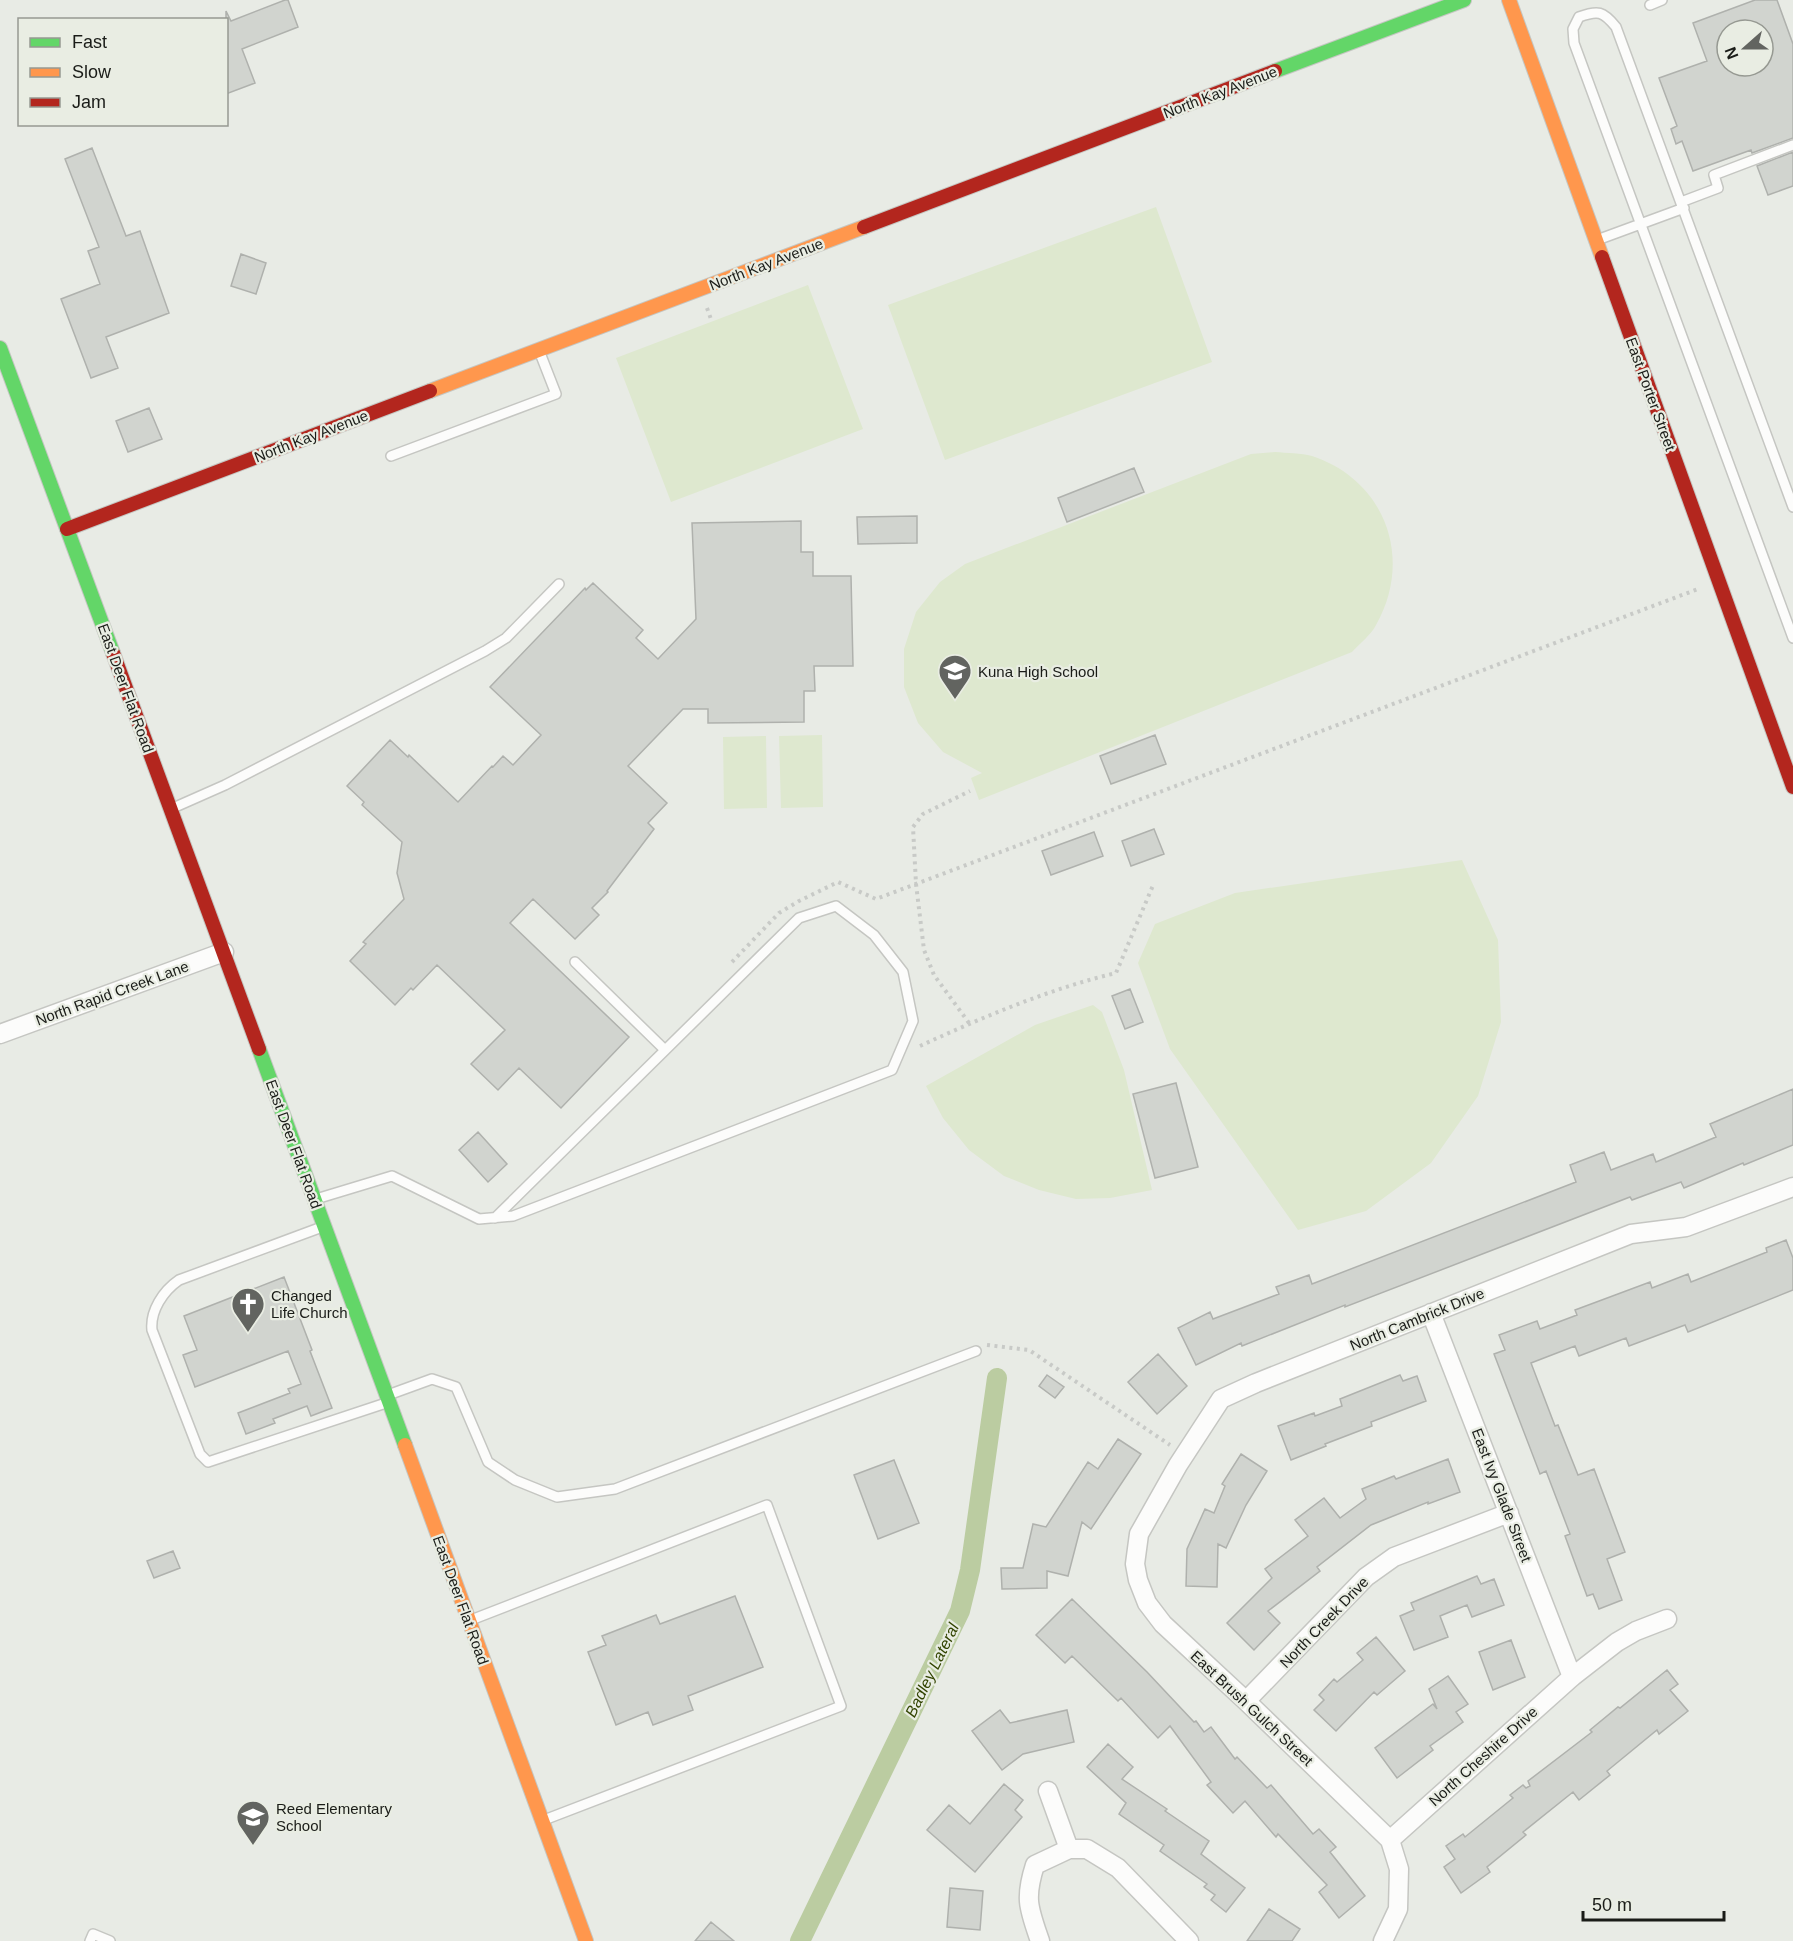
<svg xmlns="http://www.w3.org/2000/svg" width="1793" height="1941" viewBox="0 0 1793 1941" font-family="Helvetica,sans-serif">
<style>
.green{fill:#dee8cf}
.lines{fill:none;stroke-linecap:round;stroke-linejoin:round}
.canal{stroke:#bbcca1;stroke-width:20}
.building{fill:#d1d4cf;stroke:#afb1ad;stroke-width:1.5;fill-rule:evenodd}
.lane-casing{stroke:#c5c6c2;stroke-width:12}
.street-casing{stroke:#c5c6c2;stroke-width:21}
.fast-casing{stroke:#c5c6c2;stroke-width:16}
.slow-casing{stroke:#c5c6c2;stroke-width:16}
.jam-casing{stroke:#c5c6c2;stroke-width:16}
.path{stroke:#c8cac7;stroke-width:4;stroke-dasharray:3 4.5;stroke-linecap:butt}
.lane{stroke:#fcfcfb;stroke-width:9}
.street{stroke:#fcfcfb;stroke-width:18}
.fast{stroke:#63d668;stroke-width:14}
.slow{stroke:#ff974d;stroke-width:14}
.jam{stroke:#b3261e;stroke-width:14}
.labels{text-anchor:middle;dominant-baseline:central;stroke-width:4.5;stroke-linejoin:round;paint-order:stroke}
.street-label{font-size:15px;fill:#1a1c18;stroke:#e9ede3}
.poi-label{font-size:15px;fill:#1a1c18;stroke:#e9ede3;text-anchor:start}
.water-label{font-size:16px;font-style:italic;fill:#324401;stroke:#e9ede3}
</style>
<rect width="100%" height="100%" fill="#e8ebe5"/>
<path class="green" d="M1156,207L1212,362L945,460L888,305Z
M808,285L863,429L671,502L616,358Z
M1275,452C1287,453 1301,453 1312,456C1385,480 1414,558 1376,625C1371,635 1360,643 1352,652L979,800L971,778L982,773L943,752L918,723L904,687V649L916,612L940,582L965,564L1251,454Z
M822,735L823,807L781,808L779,736Z
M766,736L767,808L724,809L723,737Z
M1462,860L1498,940L1501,1022L1478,1096L1431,1163L1366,1211L1298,1230L1170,1049L1138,963L1155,924L1235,893Z
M1093,1005L1102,1012L1124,1070L1152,1190L1110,1198L1076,1199L1039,1190L1004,1176L969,1150L943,1118L926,1086L1035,1025Z"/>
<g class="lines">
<path class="canal" d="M800,1941L960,1611L970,1570L997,1378"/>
</g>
<path class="building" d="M285,0H288L298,27L242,49L255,83L226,94V11L231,21Z
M1755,0H1777L1793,44V138L1752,153L1751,150L1693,171L1682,141L1676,144L1671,129L1677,126L1659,78L1707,61L1693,23ZM1727,30H1763V66H1727Z
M92,148L126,236L140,231L169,313L106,337L118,368L91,378L61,299L100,284L88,251L99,247L65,159Z
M1793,152V186L1768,195L1757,166Z
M241,254L266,263L256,294L231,286Z
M149,408L162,439L128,452L116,421Z
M1134,468L1144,492L1067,522L1058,498Z
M917,516V543L858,544L857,517Z
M801,521V552H813V576H851L853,666H814L815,691H804V722L708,723V709H683L628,766L667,803L648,823L654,829L607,891L608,892L592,908L599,915L575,939L533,899L510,923L629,1037L561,1108L519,1068L498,1090L471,1064L505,1030L437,965L413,990L411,988L395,1005L350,961L366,944L363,942L404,899L397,873L402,842L362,805L364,802L347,786L390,740L408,757L409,755L458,802L492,766L493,767L503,756L513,765L541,735L490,687L585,588L586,590L593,583L643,630L636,638L658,659L696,619L692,523Z
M1155,735L1166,764L1111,784L1100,756Z
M1154,829L1164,854L1131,866L1122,841Z
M1094,832L1103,856L1051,875L1042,851Z
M1130,989L1143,1022L1125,1029L1112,996Z
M1176,1083L1198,1167L1155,1178L1133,1094Z
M1793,1089V1145L1744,1165L1743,1163L1684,1188L1681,1182L1632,1200L1630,1197L1345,1307V1305L1242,1346L1241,1343L1196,1365L1178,1328L1210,1312L1213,1319L1279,1294L1276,1287L1309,1275L1312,1284L1576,1182L1570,1165L1604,1152L1611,1170L1653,1154L1656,1162L1716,1137L1710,1124Z
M478,1132L507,1164L488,1182L459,1150Z
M1786,1240L1793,1258V1290L1688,1332L1685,1325L1629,1346L1626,1338L1579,1356L1575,1346L1531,1363L1555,1426L1558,1425L1578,1475L1594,1469L1625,1552L1607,1559L1622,1600L1599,1609L1593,1594L1587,1596L1565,1536L1570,1534L1546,1471L1540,1474L1494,1354L1505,1350L1499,1335L1537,1321L1540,1329L1577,1315L1575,1310L1650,1282L1652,1288L1688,1274L1691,1282L1767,1252L1766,1248Z
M284,1277L312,1350L310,1351L332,1408L311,1416L307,1406L273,1419L275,1423L246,1434L238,1413L290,1393L288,1389L301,1384L288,1351L195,1387L183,1355L197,1350L184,1316Z
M1158,1354L1187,1386L1157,1414L1128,1382Z
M1047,1375L1064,1387L1055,1398L1039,1386Z
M1400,1375L1403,1381L1417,1376L1426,1401L1371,1422L1372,1426L1325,1444L1326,1446L1291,1460L1278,1426L1314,1413L1315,1416L1342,1406L1340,1399Z
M1118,1439L1141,1454L1091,1529L1082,1522L1068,1576L1047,1571V1588L1002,1589L1001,1568H1023L1033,1524L1046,1527L1088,1462L1098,1469Z
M1241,1454L1267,1471L1246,1505L1226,1548L1218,1544L1217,1587L1186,1586L1187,1549L1205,1509L1214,1513L1225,1486L1222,1484Z
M1448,1459L1460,1492L1428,1504V1502L1371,1525L1317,1567L1320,1571L1268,1611L1280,1623L1254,1650L1227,1623L1272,1578L1265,1569L1308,1536L1295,1520L1324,1498L1340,1518L1366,1499L1362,1489L1394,1476L1396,1479Z
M894,1460L919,1523L878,1539L854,1475Z
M173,1551L180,1568L154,1578L147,1561Z
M1477,1576L1481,1584L1494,1579L1504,1605L1472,1617L1467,1605L1440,1616L1448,1637L1414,1650L1400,1616L1414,1610L1411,1603Z
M735,1596L763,1667L688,1696L693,1710L653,1725L648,1712L616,1725L588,1652L606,1645L602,1636L656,1615L660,1624Z
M1072,1599L1147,1672L1194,1722L1196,1721L1204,1732L1211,1727L1235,1759L1237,1757L1267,1788L1271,1785L1313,1834L1319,1829L1336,1847L1330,1852L1365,1896L1339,1918L1319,1892L1327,1885L1278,1834L1276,1837L1245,1801L1233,1813L1207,1785L1211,1782L1170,1726L1158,1738L1121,1698L1118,1701L1072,1656L1065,1663L1036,1635Z
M1376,1637L1405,1671L1377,1695L1374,1692L1336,1731L1314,1710L1324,1700L1319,1695L1334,1679L1337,1682L1363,1660L1357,1653Z
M1511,1640L1525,1677L1493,1690L1479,1652Z
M1667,1670L1678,1684L1670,1690L1688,1711L1659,1734L1657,1730L1607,1771L1610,1775L1579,1800L1573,1792L1523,1832L1526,1835L1487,1867L1490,1872L1461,1893L1444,1867L1455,1859L1446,1846L1463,1834L1465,1837L1513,1798L1510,1795L1523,1785L1526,1788L1530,1786L1528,1781L1592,1732L1590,1730L1618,1707L1620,1708Z
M1448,1676L1468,1704L1456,1712L1463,1722L1430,1746L1433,1750L1397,1778L1375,1748L1433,1704L1437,1709L1429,1689Z
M1000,1710L1010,1723L1067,1710L1074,1742L1023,1754L1002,1770L972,1731Z
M1108,1744L1133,1767L1122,1779L1167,1809L1165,1811L1209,1841L1201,1854L1245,1888L1226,1912L1211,1900L1215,1895L1204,1887L1207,1884L1160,1851L1164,1845L1119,1814L1126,1803L1087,1767Z
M1004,1784L1023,1800L1015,1810L1022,1817L975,1872L927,1830L949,1805L970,1824Z
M950,1888L983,1891L980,1930L947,1927Z
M1269,1909L1300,1929L1292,1941H1247Z
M711,1922L734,1941H695Z"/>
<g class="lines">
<defs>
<path id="lane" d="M1650,5L1662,0
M1681,202L1718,188L1714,175L1793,145
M1597,240L1684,208
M391,456L556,394L540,353
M1793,507L1616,27C1603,11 1598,10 1579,17L1573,29L1574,43L1793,638
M173,808L225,785L485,651L506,638L559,584
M575,962L665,1050
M316,1199L392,1176L479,1219L513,1216L892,1070L913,1021L903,972L874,935L836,906L799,918L495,1218
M322,1227L179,1280C163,1291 150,1311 152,1330L200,1454L208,1462L386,1403
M388,1395L432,1379L456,1387L488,1462L515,1480L557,1497L615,1489L976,1351
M471,1620L767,1505L841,1706L544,1820
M90,1941L93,1934L110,1941"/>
<path id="street" d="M0,1034L224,952
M1431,1313L1572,1677
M1246,1701L1366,1577L1394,1557L1509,1513
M1048,1791L1069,1849H1087L1118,1868L1189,1941
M1390,1840L1246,1701L1163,1624L1147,1603L1138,1580L1135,1564L1139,1534L1178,1465L1221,1399L1256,1383L1631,1234L1686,1227L1793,1187
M1040,1941C1029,1909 1024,1899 1035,1865L1069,1849
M1383,1941L1398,1909L1399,1869L1390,1840L1572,1677L1617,1642L1636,1631L1667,1619"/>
<path id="fast" d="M1275,71L1464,0
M0,348L113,653
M259,1049L405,1445"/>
<path id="slow" d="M1509,0L1602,257
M430,391L864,227
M405,1445L586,1941"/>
<path id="jam" d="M864,227L1275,71
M1602,257L1793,787
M67,529L430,391
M113,653L259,1049"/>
</defs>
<use href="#lane" class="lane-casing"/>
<use href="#street" class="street-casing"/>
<use href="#fast" class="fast-casing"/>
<use href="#slow" class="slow-casing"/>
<use href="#jam" class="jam-casing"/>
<path class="path" d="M707,308L712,322
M732,962L779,913L799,901L838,882L876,899L1698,589
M969,1023L934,975L924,950L916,884L913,827L923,814L970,791
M920,1046C983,1017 1049,989 1116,973L1154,883
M987,1345L1029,1350L1170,1445"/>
<use href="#lane" class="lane"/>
<use href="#street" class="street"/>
<use href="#fast" class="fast"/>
<use href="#slow" class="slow"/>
<use href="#jam" class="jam"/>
</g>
<defs>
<symbol id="school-pin" viewBox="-11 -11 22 30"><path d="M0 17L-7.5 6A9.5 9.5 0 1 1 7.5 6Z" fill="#626460" stroke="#e9ede3"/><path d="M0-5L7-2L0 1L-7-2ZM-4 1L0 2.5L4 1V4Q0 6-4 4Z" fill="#fff"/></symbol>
<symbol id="church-pin" viewBox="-11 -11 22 30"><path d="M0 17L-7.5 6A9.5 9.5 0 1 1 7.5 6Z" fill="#626460" stroke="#e9ede3"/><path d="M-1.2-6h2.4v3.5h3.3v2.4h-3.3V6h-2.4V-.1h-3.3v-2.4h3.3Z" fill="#fff"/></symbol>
</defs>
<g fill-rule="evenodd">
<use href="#school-pin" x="936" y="652" width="38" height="52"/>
<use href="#church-pin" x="229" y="1285" width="38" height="52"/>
<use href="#school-pin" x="234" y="1798" width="38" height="52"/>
</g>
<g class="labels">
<g class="street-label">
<text transform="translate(1220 92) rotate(-21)">North Kay Avenue</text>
<text transform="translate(766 264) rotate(-21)">North Kay Avenue</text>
<text transform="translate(1651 394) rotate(70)">East Porter Street</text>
<text transform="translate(311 436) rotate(-21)">North Kay Avenue</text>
<text transform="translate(126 688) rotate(70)">East Deer Flat Road</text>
<text transform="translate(112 993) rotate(-20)">North Rapid Creek Lane</text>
<text transform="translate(294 1144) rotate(70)">East Deer Flat Road</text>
<text transform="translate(1417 1319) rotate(-22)">North Cambrick Drive</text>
<text transform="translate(1502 1495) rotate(69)">East Ivy Glade Street</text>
<text transform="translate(461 1600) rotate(70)">East Deer Flat Road</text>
<text transform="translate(1324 1622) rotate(-46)">North Creek Drive</text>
<text transform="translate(1252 1708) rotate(43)">East Brush Gulch Street</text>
<text transform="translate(1483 1756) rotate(-42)">North Cheshire Drive</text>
</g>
<g class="poi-label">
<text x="978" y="671">Kuna High School</text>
<text x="271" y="1295">Changed<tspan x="271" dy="17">Life Church</tspan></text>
<text x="276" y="1808">Reed Elementary<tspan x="276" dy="17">School</tspan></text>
</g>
<g class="water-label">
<text transform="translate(932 1670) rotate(-64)">Badley Lateral</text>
</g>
</g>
<rect x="18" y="18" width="210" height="108" fill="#e9ede3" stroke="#969992" stroke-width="1.5"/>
<rect x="30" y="38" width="30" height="9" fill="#63d668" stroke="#969992" stroke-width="1.5"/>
<text x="72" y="48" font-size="18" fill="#1a1c18">Fast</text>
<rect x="30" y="68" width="30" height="9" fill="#ff974d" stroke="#969992" stroke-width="1.5"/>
<text x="72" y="78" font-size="18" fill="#1a1c18">Slow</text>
<rect x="30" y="98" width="30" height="9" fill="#b3261e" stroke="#969992" stroke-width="1.5"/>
<text x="72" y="108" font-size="18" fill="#1a1c18">Jam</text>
<g transform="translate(1745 48) rotate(249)"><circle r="28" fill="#e9ede3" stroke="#969992" stroke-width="1.5"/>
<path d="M0-4.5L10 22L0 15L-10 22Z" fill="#626460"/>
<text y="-9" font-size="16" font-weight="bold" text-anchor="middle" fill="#1a1c18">N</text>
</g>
<path d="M1583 1911v9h141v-9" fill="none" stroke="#1a1c18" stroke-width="3"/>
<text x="1592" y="1911" font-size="18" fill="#1a1c18" stroke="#e9ede3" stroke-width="4.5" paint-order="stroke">50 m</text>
</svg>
